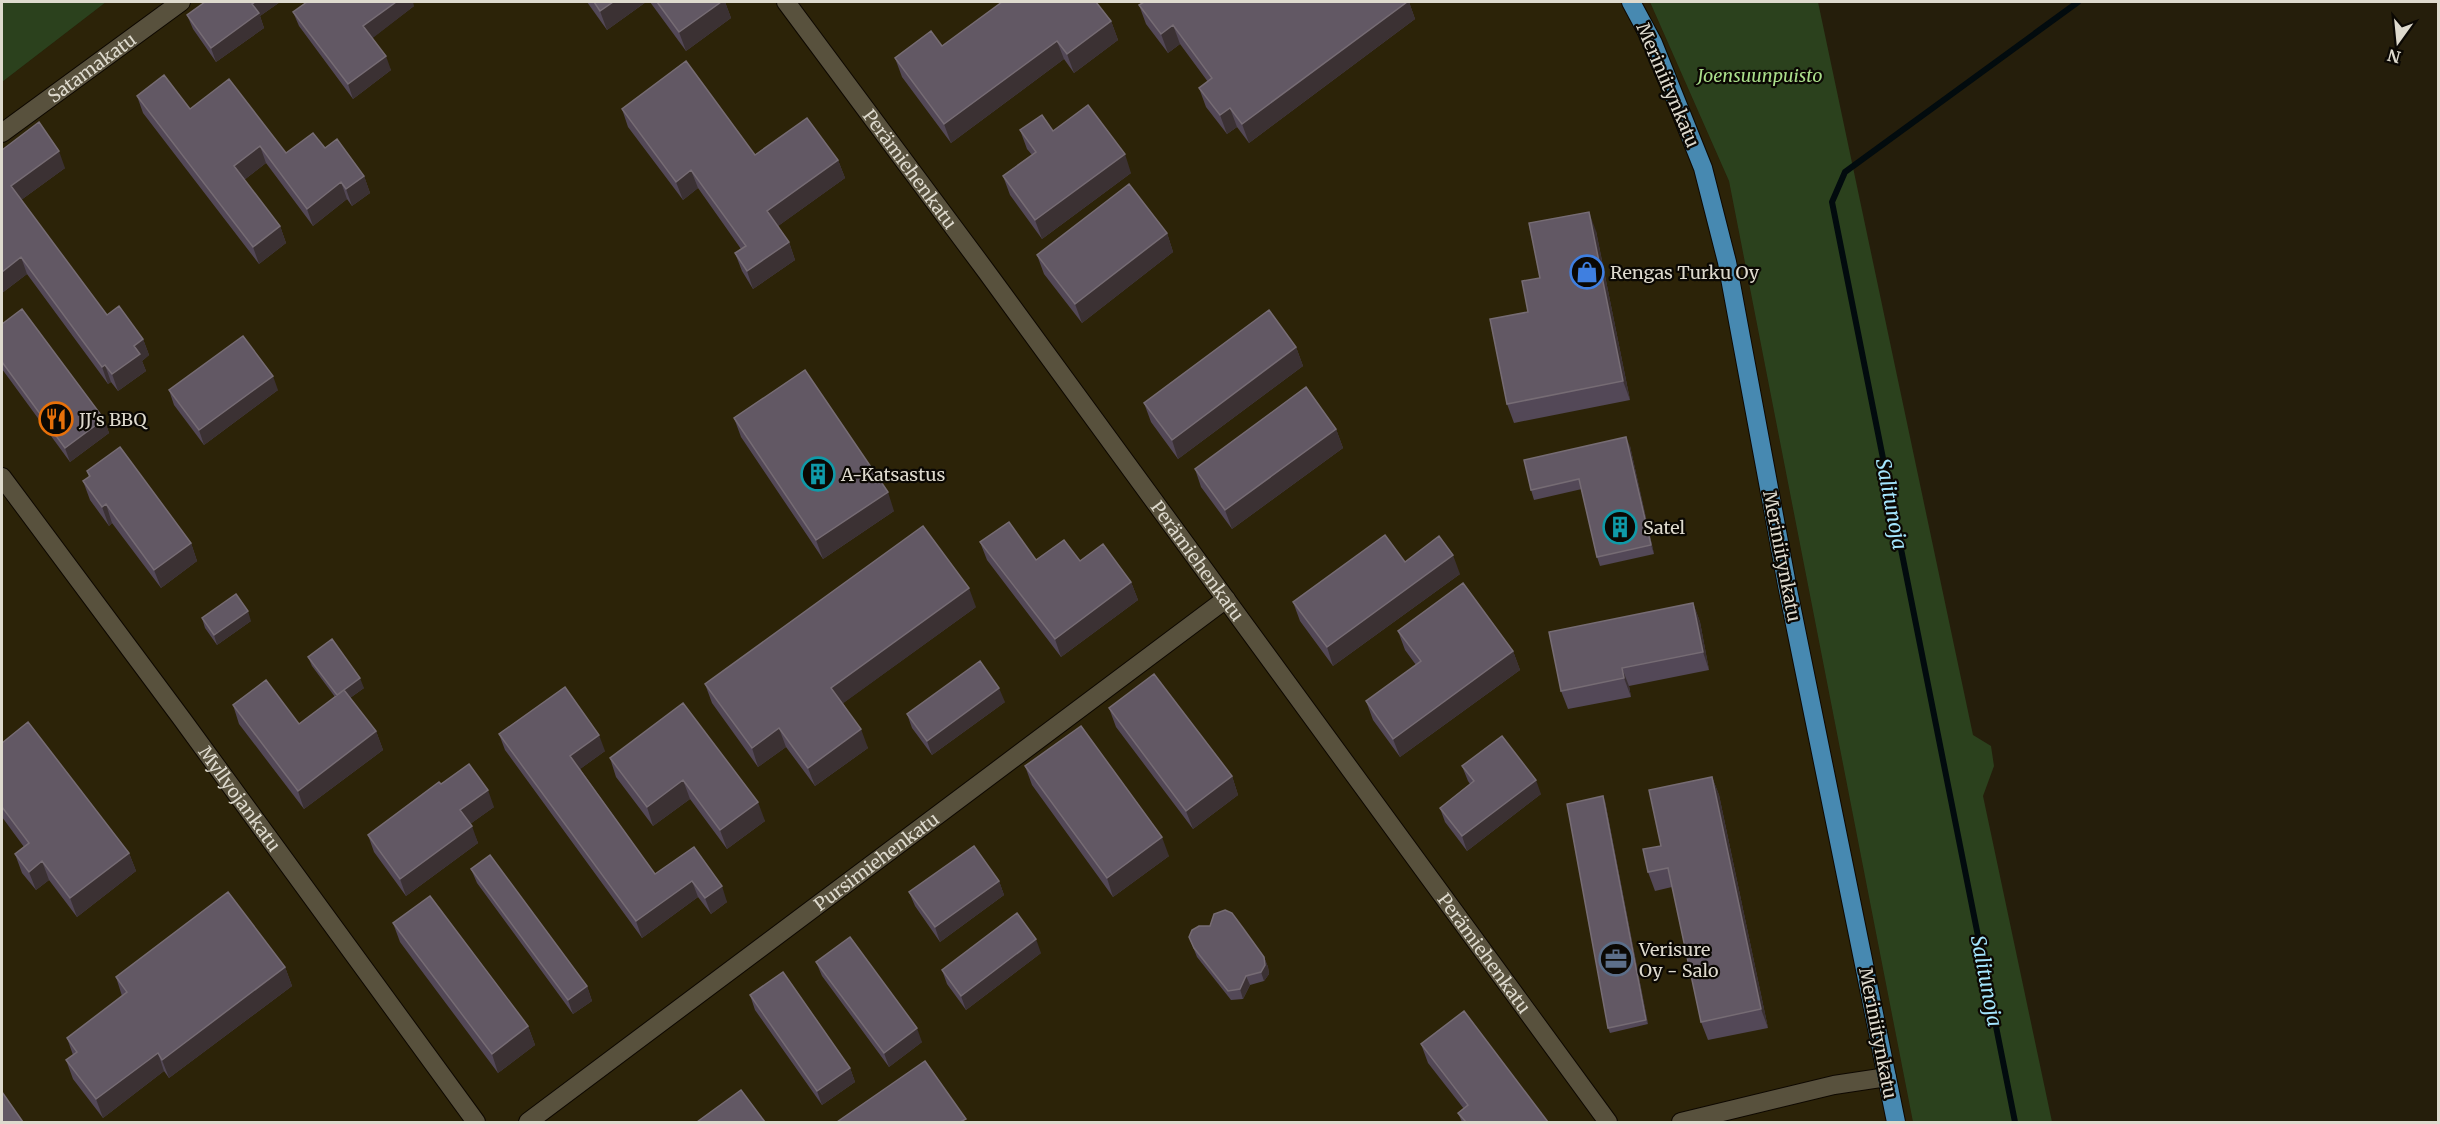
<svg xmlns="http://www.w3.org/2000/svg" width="2440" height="1124" viewBox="0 0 2440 1124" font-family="Merriweather,serif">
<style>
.built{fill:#2c2308}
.green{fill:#2b411d}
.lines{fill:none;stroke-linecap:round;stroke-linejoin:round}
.stream{stroke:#020b0e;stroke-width:6}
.minor-casing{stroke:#0e0800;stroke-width:20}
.major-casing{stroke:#0e0800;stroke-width:20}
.minor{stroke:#58513d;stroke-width:18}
.major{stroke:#4789b1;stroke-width:18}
.wall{fill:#534857}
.shaded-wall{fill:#3b3133}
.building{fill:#625864;stroke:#766c74;stroke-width:1.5}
.labels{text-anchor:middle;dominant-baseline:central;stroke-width:4.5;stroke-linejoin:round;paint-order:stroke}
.street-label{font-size:18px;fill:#dedace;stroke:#0b0803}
.park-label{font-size:18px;font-style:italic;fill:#aade8b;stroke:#0b0803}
.poi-label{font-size:18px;fill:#dedace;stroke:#0b0803;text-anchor:start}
.water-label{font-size:20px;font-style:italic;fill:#a4e6fe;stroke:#0b0803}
</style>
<rect width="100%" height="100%" fill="#251e0b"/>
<path class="built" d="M106,2H1650L1729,181L1913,1122H2V82Z"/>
<path class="green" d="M2,2H106L2,82Z
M1650,2H1818L1973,735L1991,746L1994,766L1983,796L2052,1122H1913L1729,181Z"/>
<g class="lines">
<path class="stream" d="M2015,1122L1832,202L1845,172L2078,2"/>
<defs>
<g id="minor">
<path id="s1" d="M786,2L986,271L1608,1122"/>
<path id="s2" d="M2,133L181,2"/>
<path id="s3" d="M2,477L182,719L476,1122"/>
<path id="s4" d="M528,1122L1226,599"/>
<path d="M1681,1122L1834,1085L1887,1077"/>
</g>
<path id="major" d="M1631,2L1653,43L1703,168L1727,262L1787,585L1896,1122"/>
</defs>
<use href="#minor" class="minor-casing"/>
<use href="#major" class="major-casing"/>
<use href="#minor" class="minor"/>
<use href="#major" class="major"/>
</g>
<path class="wall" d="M205,2H280L260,16L264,28L216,62L193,29L187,15Z
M587,2H646L607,30Z
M650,2H725L731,18L686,51Z
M1144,2H1409L1415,19L1249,143L1237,127L1227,134L1206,107L1199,88L1208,82L1180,44L1168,53L1146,24L1139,5Z
M414,6L372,38L391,70L353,99L299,26L293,12Z
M1111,21L1118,40L1074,73L1064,59L951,143L902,77L895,58L942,46Z
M137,96L190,109L286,153L325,148L364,176L370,193L352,206L347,199L313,226L266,163L244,180L280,226L286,243L259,264L143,113Z
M622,109L755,155L838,160L845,178L778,226L789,242L795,260L753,289L742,271L735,253L741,249L698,188L683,200L628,127Z
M1020,130L1053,131L1131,173L1042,239L1010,195L1003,176L1032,155L1027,149Z
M2,150L65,168L21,200L107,315L143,339L149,355L142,361L146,371L118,391L111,382L108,384L27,274L2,293Z
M1596,231L1630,400L1514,423L1507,404L1528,312L1540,278Z
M1167,233L1173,252L1082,323L1044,274L1037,255Z
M2,324L104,419L109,433L70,462L2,369Z
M1296,347L1303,366L1178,459L1151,422L1144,403Z
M169,390H278L204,445L174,405Z
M734,418L894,511L823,559L741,437Z
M1336,429L1343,448L1232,529L1201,487L1195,469Z
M1630,446L1654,554L1600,566L1597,557L1582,489L1534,500L1531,490Z
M87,471L191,543L197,561L161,588L112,523L109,526L90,500L83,481L89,477Z
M980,542L1036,560L1131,582L1138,600L1061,657L987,560Z
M1405,562L1460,574L1333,666L1300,621L1293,602Z
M1693,603L1700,622L1709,670L1629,686L1631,697L1568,709L1561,691Z
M976,607L843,703L868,748L815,786L786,747L758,767L712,703L705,684Z
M202,618L251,621L217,645L205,628Z
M1398,631L1513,651L1520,670L1400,757L1373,720L1366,701L1416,665L1405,650Z
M308,657L364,688L350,698L376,731L383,750L304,809L239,724L233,705L299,724L335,697L312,666Z
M1005,702L932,755L912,728L907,714Z
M683,703L765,821L727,849L690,799L653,826L616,777L610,758Z
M1109,708L1232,776L1238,795L1193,829L1116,727Z
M499,734L605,751L580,769L655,874L694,847L727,902L711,914L698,897L642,938L505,750Z
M2,743L129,853L136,871L77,917L49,880L36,890L22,873L15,854L24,847L2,817Z
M1025,766L1169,856L1113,897L1032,785Z
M1462,766L1541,794L1467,851L1445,822L1440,808L1470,784L1468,781Z
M1712,777L1719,795L1768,1028L1708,1040L1701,1022L1672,887L1655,891L1648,872L1661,846Z
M441,784L494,807L470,824L478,843L406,896L374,852L368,835Z
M1605,801L1648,1024L1610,1033L1608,1028Z
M471,869L587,986L592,1001L573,1014L477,883Z
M999,881L1004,895L940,942L915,906L909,892Z
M393,923L528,1026L535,1045L498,1073L400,942Z
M1189,937L1264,957L1268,967L1269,974L1264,981L1250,985L1243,999L1231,1000L1197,957Z
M1041,953L966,1010L947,984L942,970Z
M816,962L922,1042L889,1067L822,976Z
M285,967L292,986L169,1078L164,1071L103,1118L73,1079L66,1060L73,1055L67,1038L122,996L116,977Z
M750,995L850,1068L855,1082L822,1105L755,1010Z
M1421,1044L1548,1122H1462L1458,1113L1464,1109L1428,1063Z"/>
<path class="shaded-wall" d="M255,2H280L260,16L264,28L216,62L211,48Z
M396,2H413L414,6L369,41L363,26Z
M613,2H646L607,30L600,11Z
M721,2H725L731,18L686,51L679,32Z
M1407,2H1409L1415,19L1249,143L1242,124Z
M1111,21L1118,40L1074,73L1067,54Z
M1173,25L1180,44L1168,53L1161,34Z
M1057,41L1064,59L951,143L944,124Z
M386,56L391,70L353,99L348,84Z
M1230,108L1237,127L1227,134L1220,115Z
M260,146L266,163L240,183L234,166Z
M59,151L65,168L17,203L11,186Z
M1125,154L1131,173L1042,239L1035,220Z
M838,160L845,178L774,229L767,211Z
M691,170L698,188L683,200L676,182Z
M364,176L370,193L352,206L346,189Z
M341,182L347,199L313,226L307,209Z
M1589,212L1596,231L1630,400L1623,381Z
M280,226L286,243L259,264L253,247Z
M1167,233L1173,252L1082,323L1075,304Z
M789,242L795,260L753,289L747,271Z
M21,257L27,274L2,293V272Z
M143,339L149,355L142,361L146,371L118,391L112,374L134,346Z
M1296,347L1303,366L1178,459L1172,440Z
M105,365L111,382L108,384L102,367Z
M273,376L278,390L204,445L199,430Z
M104,419L109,433L70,462L65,448Z
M1336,429L1343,448L1232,529L1225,510Z
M1626,437L1630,446L1654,554L1651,545Z
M888,492L894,511L823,559L816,540Z
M106,504L112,523L109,526L102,507Z
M191,543L197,561L161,588L154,570Z
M1453,555L1460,574L1333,666L1327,647Z
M1131,582L1138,600L1061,657L1055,639Z
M969,588L976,607L838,707L831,688Z
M1693,603L1700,622L1709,670L1703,652Z
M248,611L251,621L217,645L214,635Z
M1513,651L1520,670L1400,757L1393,739Z
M1622,668L1629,686L1631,697L1624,678Z
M360,678L364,688L340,705L337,695Z
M999,688L1005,702L932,755L927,741Z
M779,728L786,747L758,767L752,748Z
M861,729L868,748L815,786L808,768Z
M376,731L383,750L304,809L298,791Z
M599,735L605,751L576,772L570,756Z
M1232,776L1238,795L1193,829L1186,811Z
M1712,777L1719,795L1768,1028L1761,1009Z
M683,780L690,799L653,826L647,807Z
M1536,780L1541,794L1467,851L1462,836Z
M488,790L494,807L466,827L460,810Z
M1603,796L1605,801L1648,1024L1646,1020Z
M758,802L765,821L727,849L720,830Z
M472,826L478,843L406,896L400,879Z
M1162,837L1169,856L1113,897L1107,878Z
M129,853L136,871L77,917L70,898Z
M42,861L49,880L36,890L29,872Z
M692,881L698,897L642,938L636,921Z
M999,881L1004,895L940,942L935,927Z
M722,886L727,902L711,914L705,898Z
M1036,939L1041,953L966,1010L961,996Z
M1264,957L1268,967L1269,974L1264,981L1261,972Z
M285,967L292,986L169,1078L162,1060Z
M1246,976L1250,985L1243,999L1240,989Z
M587,986L592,1001L573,1014L568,1000Z
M528,1026L535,1045L498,1073L492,1054Z
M917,1028L922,1042L889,1067L884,1053Z
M158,1053L164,1071L103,1118L96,1099Z
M850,1068L855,1082L822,1105L817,1091Z"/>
<path class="building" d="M205,2H255L252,4L259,13L211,48L187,15Z
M307,2H396L363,26L386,56L348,84L293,12Z
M594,2H613L600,11Z
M657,2H721L679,32Z
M1002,2H1096L1111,21L1067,54L1057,41L944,124L895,58L931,31L942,46Z
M1144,2H1407L1242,124L1230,108L1220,115L1199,88L1212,78L1173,25L1161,34L1139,5Z
M686,61L755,155L807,118L838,160L767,211L789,242L747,271L735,253L746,246L691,170L676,182L622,109Z
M164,75L190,109L229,79L286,153L313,133L325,148L337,139L364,176L346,189L341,182L307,209L260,146L234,166L280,226L253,247L137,96Z
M1088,105L1125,154L1035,220L1003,176L1036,152L1020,130L1042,115L1053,131Z
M39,122L59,151L11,186L107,315L119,306L143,339L134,346L140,354L112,374L105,365L102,367L21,257L2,272V150Z
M1129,184L1167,233L1075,304L1037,255Z
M1589,212L1623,381L1507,404L1490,319L1528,312L1522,281L1540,278L1529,223Z
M22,309L104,419L65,448L2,362V324Z
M1269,310L1296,347L1172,440L1144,403Z
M243,336L273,376L199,430L169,390Z
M805,370L888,492L816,540L734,418Z
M1306,387L1336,429L1225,510L1195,469Z
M1626,437L1651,545L1597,557L1579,479L1531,490L1524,460Z
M120,447L191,543L154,570L106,504L102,507L83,481L90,476L87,471Z
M1009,522L1036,560L1064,540L1080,561L1103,544L1131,582L1055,639L980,542Z
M923,526L969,588L831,688L861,729L808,768L779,728L752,748L705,684Z
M1385,535L1405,562L1439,536L1453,555L1327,647L1293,602Z
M1463,583L1513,651L1393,739L1366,701L1421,661L1398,631Z
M236,594L248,611L214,635L202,618Z
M1693,603L1703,652L1622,668L1624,678L1561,691L1549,632Z
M332,639L360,678L337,695L308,657Z
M980,661L999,688L927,741L907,714Z
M1154,674L1232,776L1186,811L1109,708Z
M266,680L299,724L344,690L376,731L298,791L233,705Z
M565,687L599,735L570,756L655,874L694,847L722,886L705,898L692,881L636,921L499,734Z
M683,703L758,802L720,830L683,780L647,807L610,758Z
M28,722L129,853L70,898L42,861L29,872L15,854L29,843L2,807V743Z
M1081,726L1162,837L1107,878L1025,766Z
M1502,736L1536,780L1462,836L1440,808L1474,781L1462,766Z
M469,764L488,790L460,810L472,826L400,879L368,835L439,782L441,784Z
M1712,777L1761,1009L1701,1022L1668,868L1648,872L1643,849L1661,846L1649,790Z
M1603,796L1646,1020L1608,1028L1567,804Z
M974,846L999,881L935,927L909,892Z
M490,855L587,986L568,1000L471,869Z
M228,892L285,967L162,1060L158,1053L96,1099L66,1060L77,1052L67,1038L127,992L116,977Z
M430,896L528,1026L492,1054L393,923Z
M1225,910L1232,913L1243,928L1264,957L1265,965L1261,972L1246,976L1240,989L1228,991L1194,948L1189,937L1192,930L1199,926H1210L1214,914Z
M1017,913L1036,939L961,996L942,970Z
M850,937L917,1028L884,1053L816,962Z
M783,972L850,1068L817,1091L750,995Z
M1464,1011L1548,1122H1466L1458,1113L1468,1105L1421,1044Z
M925,1061L966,1119L960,1122H837Z
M741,1090L765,1122H697Z
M2,1092L23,1122H2Z"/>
<defs>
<symbol id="shop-ring" viewBox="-11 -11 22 22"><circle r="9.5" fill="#0b0803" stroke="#3f7fe0" stroke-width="1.5"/><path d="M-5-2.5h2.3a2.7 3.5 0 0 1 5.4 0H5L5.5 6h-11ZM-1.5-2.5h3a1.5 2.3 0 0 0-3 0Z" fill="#3f7fe0"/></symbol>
<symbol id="restaurant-ring" viewBox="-11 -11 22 22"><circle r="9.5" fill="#0b0803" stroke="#e8710a" stroke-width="1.5"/><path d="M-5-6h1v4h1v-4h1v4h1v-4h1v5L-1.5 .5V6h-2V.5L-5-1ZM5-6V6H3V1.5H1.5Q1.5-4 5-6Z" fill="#e8710a"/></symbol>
<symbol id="building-ring" viewBox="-11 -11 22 22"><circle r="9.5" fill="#0b0803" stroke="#0f9aa8" stroke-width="1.5"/><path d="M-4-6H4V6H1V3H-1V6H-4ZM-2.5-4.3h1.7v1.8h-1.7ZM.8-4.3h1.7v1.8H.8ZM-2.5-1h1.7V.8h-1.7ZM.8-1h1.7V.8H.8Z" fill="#0f9aa8"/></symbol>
<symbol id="office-ring" viewBox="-11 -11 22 22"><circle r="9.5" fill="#0b0803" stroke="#5c6f8a" stroke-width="1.5"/><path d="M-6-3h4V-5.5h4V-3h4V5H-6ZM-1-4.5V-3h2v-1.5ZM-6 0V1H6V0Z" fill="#5c6f8a"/></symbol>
</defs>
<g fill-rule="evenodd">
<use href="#shop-ring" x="1568" y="253" width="38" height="38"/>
<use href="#restaurant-ring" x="37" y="400" width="38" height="38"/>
<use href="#building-ring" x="799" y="455" width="38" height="38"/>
<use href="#building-ring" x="1601" y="508" width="38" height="38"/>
<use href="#office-ring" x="1597" y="940" width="38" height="38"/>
</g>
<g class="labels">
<g class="street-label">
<text stroke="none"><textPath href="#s2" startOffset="111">Satamakatu</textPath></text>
<text transform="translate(1668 85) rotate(67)">Meriniitynkatu</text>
<text stroke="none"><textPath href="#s1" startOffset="208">Perämiehenkatu</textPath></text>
<text transform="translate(1782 556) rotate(79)">Meriniitynkatu</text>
<text stroke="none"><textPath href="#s1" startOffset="694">Perämiehenkatu</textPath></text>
<text stroke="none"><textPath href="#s3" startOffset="400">Myllyojankatu</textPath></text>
<text stroke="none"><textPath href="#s4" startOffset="435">Pursimiehenkatu</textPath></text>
<text stroke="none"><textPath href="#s1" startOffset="1180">Perämiehenkatu</textPath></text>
<text transform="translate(1878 1033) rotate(79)">Meriniitynkatu</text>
</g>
<g class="park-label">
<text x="1760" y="75">Joensuunpuisto</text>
</g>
<g class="poi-label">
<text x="1610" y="272">Rengas Turku Oy</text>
<text x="79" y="419">JJ's BBQ</text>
<text x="841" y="474">A-Katsastus</text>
<text x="1643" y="527">Satel</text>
<text x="1639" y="949">Verisure<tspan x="1639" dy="21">Oy - Salo</tspan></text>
</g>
<g class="water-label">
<text transform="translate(1892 504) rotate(79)">Salitunoja</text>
<text transform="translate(1987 981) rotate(79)">Salitunoja</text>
</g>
</g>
<rect width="2440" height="1124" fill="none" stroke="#dedace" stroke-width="6"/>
<g transform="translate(2398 42) rotate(195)" stroke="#0b0803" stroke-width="4.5" paint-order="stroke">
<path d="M0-4.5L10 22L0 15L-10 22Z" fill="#dedace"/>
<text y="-9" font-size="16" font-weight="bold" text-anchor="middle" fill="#dedace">N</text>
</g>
</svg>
